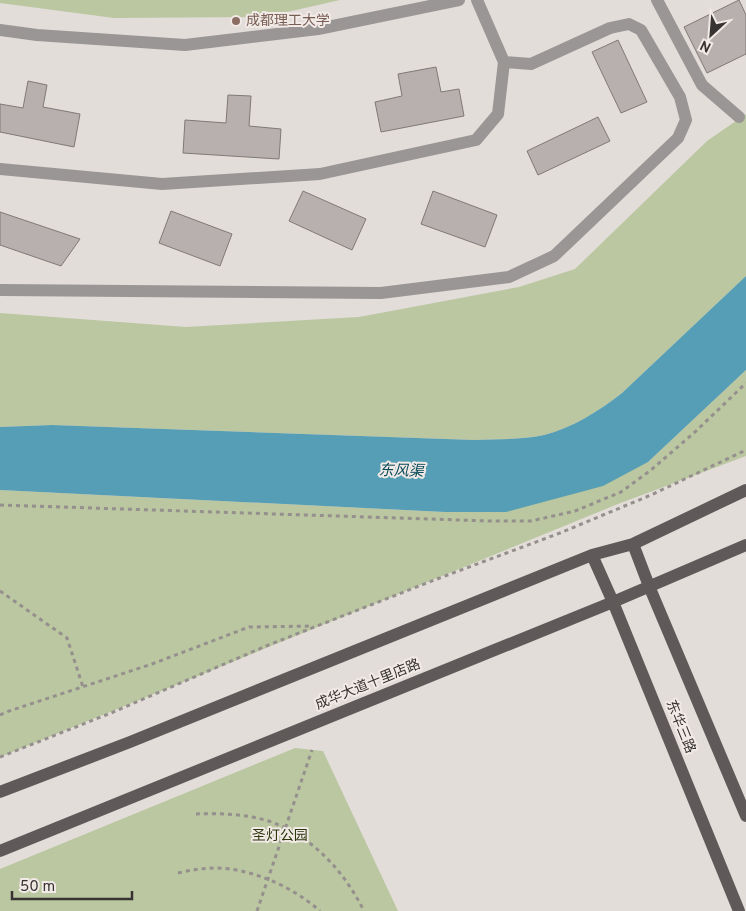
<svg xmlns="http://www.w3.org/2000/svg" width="746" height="911" viewBox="0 0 746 911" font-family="Overpass,'Noto Sans SC',sans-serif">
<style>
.green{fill:#bac7a0}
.water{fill:#569eb5}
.building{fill:#b7b0ae;stroke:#7f7977}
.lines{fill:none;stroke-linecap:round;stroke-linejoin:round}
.path{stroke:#95908d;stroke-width:3;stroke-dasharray:4 4;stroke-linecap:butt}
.minor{stroke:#999695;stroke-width:12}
.major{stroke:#5f5a59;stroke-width:12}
.education-dot{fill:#8d6e63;stroke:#f1eae6;stroke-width:2}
.labels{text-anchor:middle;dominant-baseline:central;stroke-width:4;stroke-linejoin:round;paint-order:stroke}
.education-label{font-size:14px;fill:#785e54;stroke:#f1eae6;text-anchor:start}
.street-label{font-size:14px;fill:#363332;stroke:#f1eae6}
.park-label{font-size:14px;fill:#2d380d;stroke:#f1eae6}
.water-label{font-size:15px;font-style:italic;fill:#064859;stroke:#f1eae6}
</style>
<rect width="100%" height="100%" fill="#e3ddd9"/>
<path class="green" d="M0,0H340L265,17L114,18L0,3Z
M746,114V276L622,393C599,411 572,428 544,435C521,440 497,439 474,440L52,425L0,427V313L186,327L359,317L519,287L575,269L707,141Z
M746,370V456L618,504L0,757V490L445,512L648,462Z
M295,748L323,751L398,911H0V869Z"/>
<path class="water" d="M746,276V370L648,462L603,486L506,512H445L0,490V427L52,425L474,440C497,439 521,440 544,435C572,428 599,411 622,393Z"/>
<path class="building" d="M739,0L746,15V54L707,73L684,27Z
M618,40L647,102L621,113L592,52Z
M436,67L441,92L459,89L464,116L381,132L375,102L402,96L398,74Z
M28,81L47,85L43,107L80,114L74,147L0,132V104L23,108Z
M228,95L251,96L249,126L281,129L279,159L183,153L185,120L226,123Z
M598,117L610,141L538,175L527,151Z
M303,191L366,219L352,250L289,221Z
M433,191L497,215L485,247L421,224Z
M171,211L232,234L220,266L159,243Z
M0,212L80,239L61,266L0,245Z"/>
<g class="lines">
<path class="path" d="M0,505L490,521H531L575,511L621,492L651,470L695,432L746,383
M0,591L67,638L83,687
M0,715L9,711L152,664L249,627L313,626
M0,757L111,713L266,646L437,579L560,533L651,495L746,450
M196,814C223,813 254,814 279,825C317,841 346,875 364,911
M178,873C191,870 204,868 217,868C253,869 293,887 320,911
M257,911L312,750"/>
<path class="minor" d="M477,0L504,62
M657,0L702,85L739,117
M0,30L37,35L185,45L318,29L459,0
M0,169L162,184L320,174L476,140L498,114L504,62L531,64L610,28L629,24L641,30L680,97L686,120L678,138L554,256L509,277L381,293L0,290"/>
<path class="major" d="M633,544L649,586L746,816
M592,555L613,602L739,911
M0,792L130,742L592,555L633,544L746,490
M0,851L613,602L746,545"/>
</g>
<circle class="education-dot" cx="236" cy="21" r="5"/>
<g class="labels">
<g class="education-label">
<text x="246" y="21">成都理工大学</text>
</g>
<g class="street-label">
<text transform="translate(368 685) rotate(-22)">成华大道十里店路</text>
<text transform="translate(680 727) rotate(68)">东华三路</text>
</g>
<g class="park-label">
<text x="280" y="836">圣灯公园</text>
</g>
<g class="water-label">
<text transform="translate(401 472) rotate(1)">东风渠</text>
</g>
</g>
<g transform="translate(711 35) rotate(206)" stroke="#f1eae6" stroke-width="4" paint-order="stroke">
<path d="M0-4L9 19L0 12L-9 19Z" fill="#363332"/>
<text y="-8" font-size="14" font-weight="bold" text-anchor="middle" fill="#363332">N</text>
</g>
<path d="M12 891v8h120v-8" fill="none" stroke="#363332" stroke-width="2.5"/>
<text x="20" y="891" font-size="15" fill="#363332" stroke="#f1eae6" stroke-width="4" paint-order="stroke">50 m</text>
</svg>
